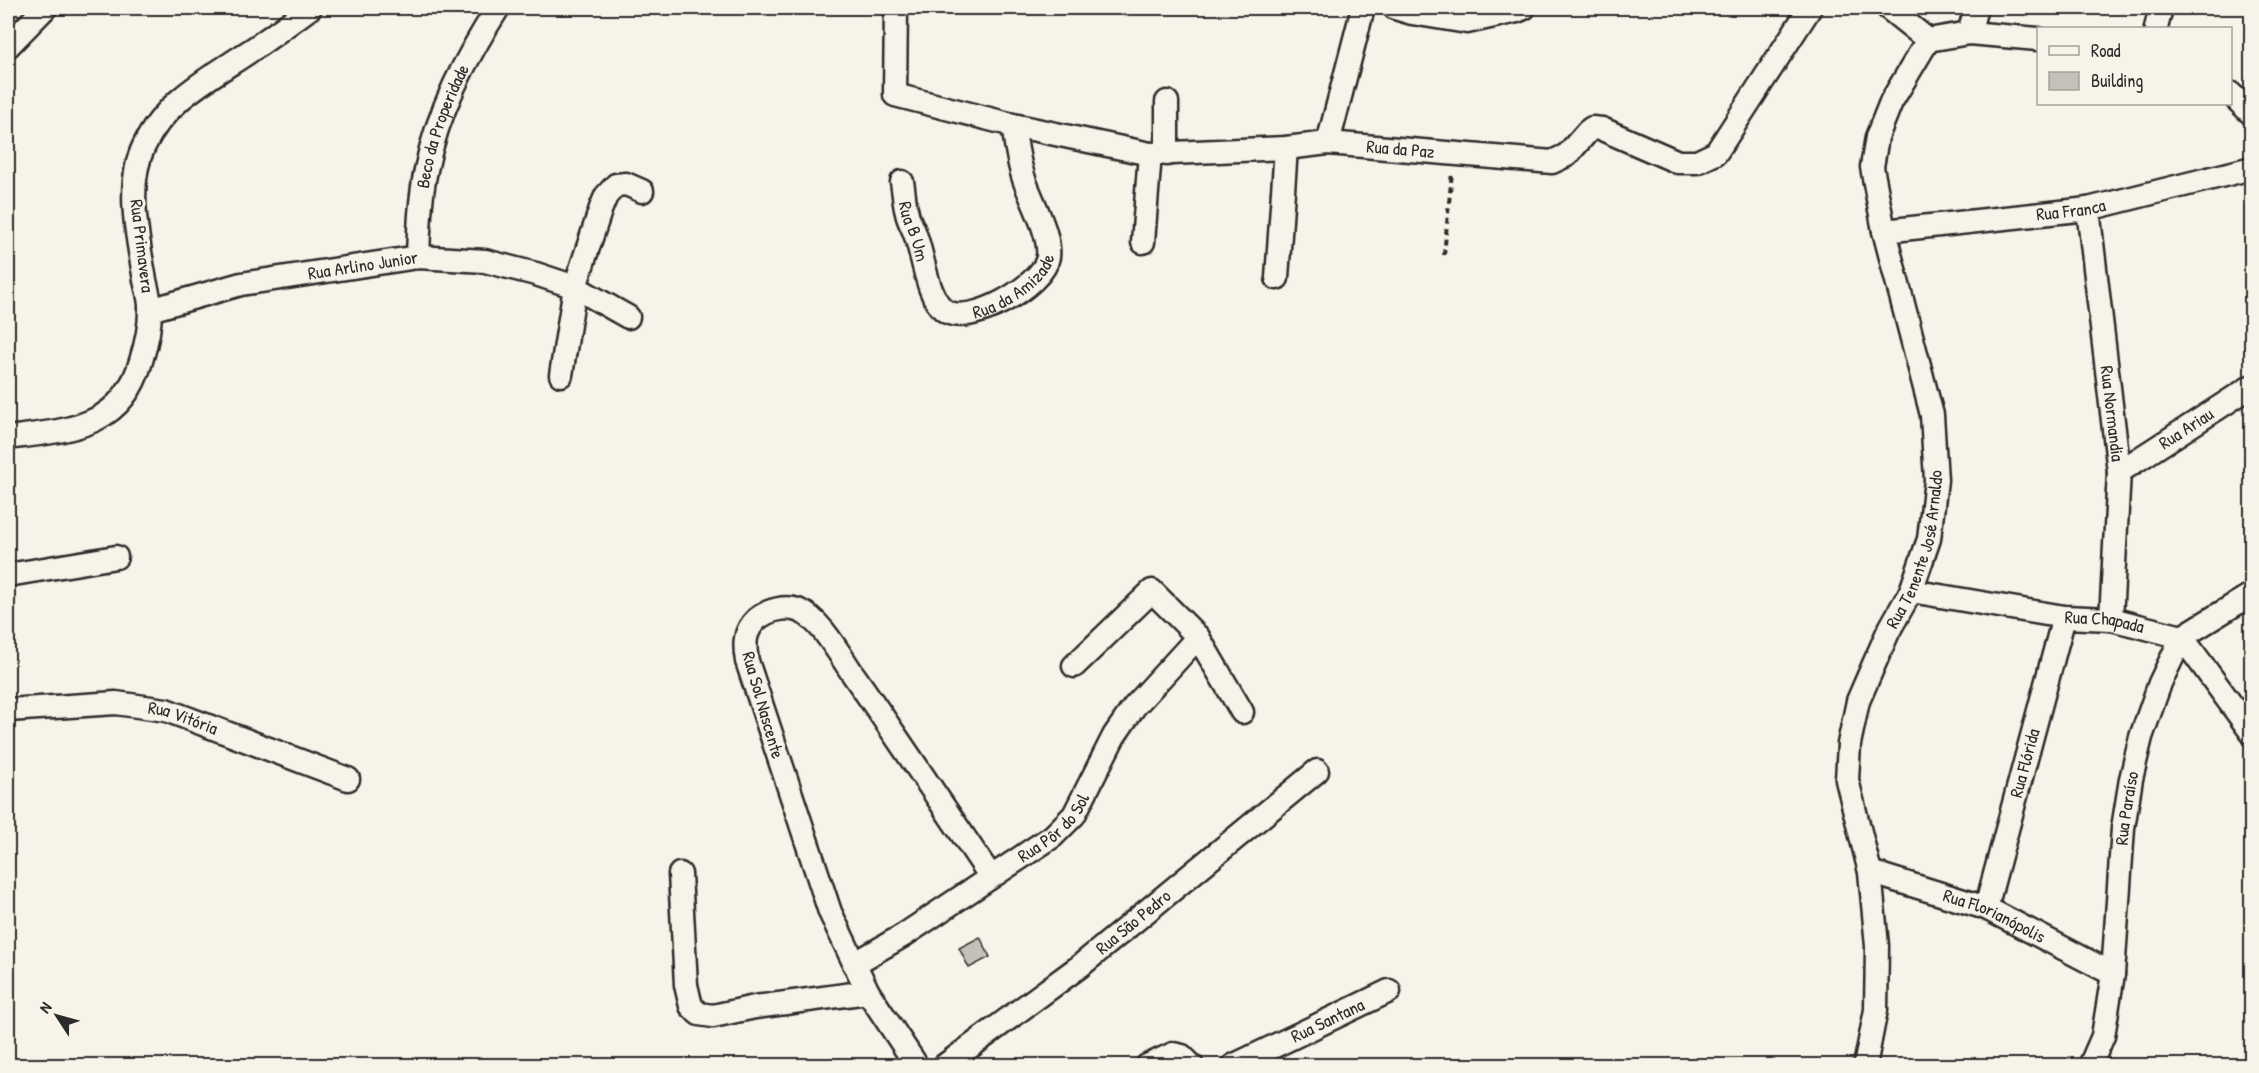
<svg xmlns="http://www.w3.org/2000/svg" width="2259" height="1073" font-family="'Patrick Hand',sans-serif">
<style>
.building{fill:#c4c1b9;stroke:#2b2b2b;stroke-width:1.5}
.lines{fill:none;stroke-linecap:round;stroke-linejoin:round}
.minor-casing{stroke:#2b2b2b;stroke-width:27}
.path{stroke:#2b2b2b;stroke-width:4;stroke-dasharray:6 4.5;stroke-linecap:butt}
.minor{stroke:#f7f3e8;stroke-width:22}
.labels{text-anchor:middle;stroke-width:6;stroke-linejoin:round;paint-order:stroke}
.street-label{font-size:18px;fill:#2b2b2b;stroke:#f7f3e8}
</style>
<rect width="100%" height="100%" fill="#f7f3e8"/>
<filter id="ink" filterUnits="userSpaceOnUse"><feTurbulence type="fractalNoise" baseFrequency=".0167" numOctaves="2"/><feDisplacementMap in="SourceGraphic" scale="12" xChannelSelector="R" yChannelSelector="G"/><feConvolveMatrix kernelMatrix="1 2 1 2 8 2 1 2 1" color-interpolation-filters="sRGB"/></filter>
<g filter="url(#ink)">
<path class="building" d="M980,937L990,957L969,968L959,948Z"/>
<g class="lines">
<defs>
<g id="minor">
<path id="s1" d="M896,8L895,95L1013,125L1150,154L1286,148L1328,143L1552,162L1567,155L1588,131L1592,128L1602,129L1678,162H1697L1716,153L1810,8"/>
<path d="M1395,8L1412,13L1467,22L1517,11L1524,8"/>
<path d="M1888,8L1928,40"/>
<path d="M2156,28L2161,8"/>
<path d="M1969,33L1976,8"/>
<path d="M1928,40L1969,33L2038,39"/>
<path d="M8,46L45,8"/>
<path d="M2230,93L2252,114"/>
<path d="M1328,143L1363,8"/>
<path d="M1167,154V102"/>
<path id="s2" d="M902,182C904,192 904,203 907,213C908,220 913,227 915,234C923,254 927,297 944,310C968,329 1044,285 1048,257C1051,234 1031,200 1024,179C1018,162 1016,143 1013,125"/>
<path id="s3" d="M2088,209L2119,472L2111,619"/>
<path id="s4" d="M1884,231L2088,209L2252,168"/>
<path d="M1143,242L1150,154"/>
<path id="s5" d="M418,257C419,228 420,198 426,170C438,110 466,58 498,8"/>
<path d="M1277,278L1286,148"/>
<path id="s6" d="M150,310L241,284L418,257L485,261L536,274L575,287L628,317"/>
<path d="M561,375L575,287L601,208L606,196L616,185L626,184L642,191"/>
<path d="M8,438C68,430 122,429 141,361C146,345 150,328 150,311C151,301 147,290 145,280C138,239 125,185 144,146C165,101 208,79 247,53C269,39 289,23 310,8"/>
<path id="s7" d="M2119,472L2252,386"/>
<path d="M8,575L116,557"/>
<path id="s8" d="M1911,591L2064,617L2111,619L2182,637L2252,733"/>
<path d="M1074,666L1152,591L1198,637L1242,712"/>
<path id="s9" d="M8,710L116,703L166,710L348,779"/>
<path id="s10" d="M1870,872L1986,908L2113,974"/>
<path d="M680,874L686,985L691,1006L699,1014L713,1016L755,1007L868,992"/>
<path id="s11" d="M1986,908L2064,617"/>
<path id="s12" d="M854,964L904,935L1053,836L1074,815L1114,736L1134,707L1198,637"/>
<path d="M917,1066L868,992L830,912L747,661C744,644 744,631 757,619C768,610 786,605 800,611C821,619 842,659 855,677C901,743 946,810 991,877"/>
<path id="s13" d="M944,1066L1080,966L1317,771"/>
<path d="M1147,1066L1173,1054L1182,1056L1192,1066"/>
<path id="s14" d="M1233,1066L1389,991"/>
<path id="s15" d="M1865,1066L1876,1010L1877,946L1870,872L1847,780L1849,744L1858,701L1888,632L1911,591L1929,539L1936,480L1932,415L1884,231L1872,167L1877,137L1891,102L1928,40"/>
<path id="s16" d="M2090,1066L2103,1036L2113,974L2123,828L2131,779L2141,737L2160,683L2182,637L2252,594"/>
</g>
</defs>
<use href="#minor" class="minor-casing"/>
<path class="path" d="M1444,255L1452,172"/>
<use href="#minor" class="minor"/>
</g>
</g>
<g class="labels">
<g class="street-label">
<text dy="6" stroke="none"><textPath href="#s5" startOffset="134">Beco da Properidade</textPath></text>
<text dy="6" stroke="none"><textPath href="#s1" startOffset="600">Rua da Paz</textPath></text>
<text dy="6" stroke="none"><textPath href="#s4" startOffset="188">Rua Franca</textPath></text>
<text dy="6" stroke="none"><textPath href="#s2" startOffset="51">Rua B Um</textPath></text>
<text transform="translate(142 246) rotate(83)" y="6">Rua Primavera</text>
<text dy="6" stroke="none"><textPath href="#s6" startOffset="218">Rua Arlino Junior</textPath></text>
<text dy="6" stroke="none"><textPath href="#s2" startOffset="216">Rua da Amizade</textPath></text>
<text dy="6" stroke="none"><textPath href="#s3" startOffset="206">Rua Normandia</textPath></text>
<text dy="6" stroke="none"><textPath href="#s7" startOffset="80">Rua Ariau</textPath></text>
<text dy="6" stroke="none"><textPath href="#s15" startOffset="534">Rua Tenente José Arnaldo</textPath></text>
<text dy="6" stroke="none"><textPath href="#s8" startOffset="196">Rua Chapada</textPath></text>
<text transform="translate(763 705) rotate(74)" y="6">Rua Sol Nascente</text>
<text dy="6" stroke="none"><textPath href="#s9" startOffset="177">Rua Vitória</textPath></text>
<text dy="6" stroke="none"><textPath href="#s11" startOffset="150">Rua Flórida</textPath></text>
<text dy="6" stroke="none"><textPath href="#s16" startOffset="262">Rua Paraíso</textPath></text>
<text dy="6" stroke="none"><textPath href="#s12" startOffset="243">Rua Pôr do Sol</textPath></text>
<text dy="6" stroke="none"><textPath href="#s10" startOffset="132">Rua Florianópolis</textPath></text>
<text dy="6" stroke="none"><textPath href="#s13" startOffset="238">Rua São Pedro</textPath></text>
<text dy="6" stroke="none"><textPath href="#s14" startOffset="105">Rua Santana</textPath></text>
</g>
</g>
<rect width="2259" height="1073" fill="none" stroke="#f7f3e8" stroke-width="30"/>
<rect x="15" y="15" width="2229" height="1043" fill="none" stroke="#2b2b2b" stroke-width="2" filter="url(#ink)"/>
<rect x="2037" y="27" width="195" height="78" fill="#f7f3e8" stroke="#a5a39c" stroke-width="1.5"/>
<rect x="2049" y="46" width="30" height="9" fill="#f7f3e8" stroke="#a5a39c" stroke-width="1.5"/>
<text x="2091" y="57" font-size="18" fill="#2b2b2b">Road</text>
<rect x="2049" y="72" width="30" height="18" fill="#c4c1b9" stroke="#a5a39c" stroke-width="1.5"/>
<text x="2091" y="87" font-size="18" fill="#2b2b2b">Building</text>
<g transform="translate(57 1016) rotate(306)" stroke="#f7f3e8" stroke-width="4.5" paint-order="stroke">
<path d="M0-4.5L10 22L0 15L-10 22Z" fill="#2b2b2b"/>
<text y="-9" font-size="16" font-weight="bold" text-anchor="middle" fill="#2b2b2b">N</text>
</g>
</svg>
